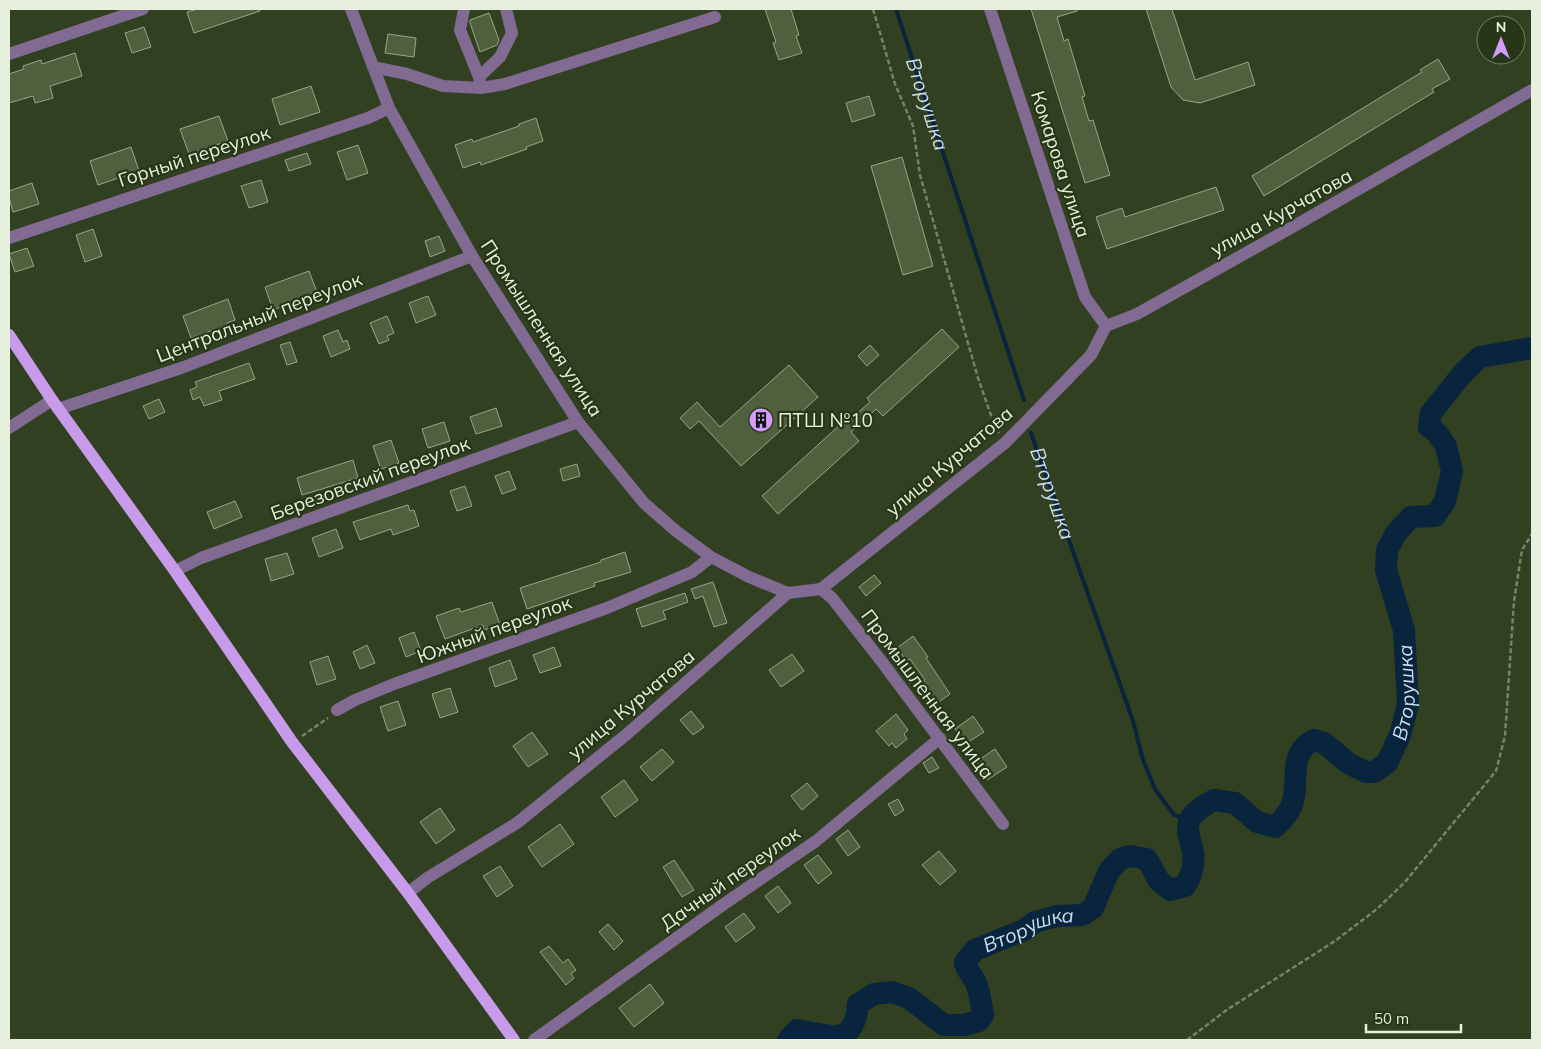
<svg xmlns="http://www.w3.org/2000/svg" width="1541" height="1049" font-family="Mulish,sans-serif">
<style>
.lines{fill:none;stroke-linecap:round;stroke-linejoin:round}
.stream{stroke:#09243d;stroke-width:4}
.river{stroke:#09243d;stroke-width:22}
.building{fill:#4f603f;stroke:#95a884}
.path{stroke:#768369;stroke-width:2.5;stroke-dasharray:5 2.5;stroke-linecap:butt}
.minor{stroke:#826b93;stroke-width:12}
.major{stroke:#c89aea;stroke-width:12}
.labels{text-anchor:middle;stroke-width:4.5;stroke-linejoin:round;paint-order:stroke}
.street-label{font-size:19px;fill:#e6f0dd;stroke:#273617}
.poi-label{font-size:19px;fill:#e6f0dd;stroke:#273617;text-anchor:start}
.water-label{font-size:20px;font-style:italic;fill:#caddf1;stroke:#273617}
</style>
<rect width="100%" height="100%" fill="#314021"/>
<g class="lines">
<g class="stream">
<path id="s1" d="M896,9L1024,400"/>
<path id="s2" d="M1031,433L1133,721L1143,760L1155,789L1174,815L1190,820"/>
</g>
<path class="river" id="s3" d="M788,1040L797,1030C829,1035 854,1049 858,1004L874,994L892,992L909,998L944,1025H964L979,1021L983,1015C981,1004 980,993 976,983C972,974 966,971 965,962L975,950L1024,930L1035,922L1057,916L1082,915L1093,908L1109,871L1120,859L1130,856L1147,859L1159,881L1170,890L1185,886C1192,875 1195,864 1193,852C1191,842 1185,829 1190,820C1194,810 1206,805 1214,800L1235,803L1257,822L1275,827C1284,819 1290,812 1293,801C1299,778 1288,753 1314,740L1324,743L1348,763L1366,772H1374L1387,763L1400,735L1408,705L1404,630L1386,570L1387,550L1396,533L1411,517L1435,516L1445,501L1452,471L1446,446L1437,433L1429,427L1431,413L1463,373L1480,357L1532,348"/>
</g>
<path class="building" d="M198,9H260V11L194,33L187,12Z
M765,9H791L799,35L796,36L802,53L779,60L773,43L776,42Z
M1031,9H1077V11L1057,17L1064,41L1068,39L1085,96L1082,97L1089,121L1093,120L1110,175L1085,183Z
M1146,9H1172L1195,80L1248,62L1255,85L1200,103L1183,100L1171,87Z
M489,13L499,40L497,45L480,52L470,23V20Z
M144,27L151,47L132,53L125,33Z
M388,34L416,38L414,57L385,53Z
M75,53L82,76L50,86L53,98L35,103L33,96L9,103V74L24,69L23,66L41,60L42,64Z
M1438,59L1450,79L1432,89L1434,92L1264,196L1252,176L1422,72L1420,70Z
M311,86L320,112L280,125L272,99Z
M869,96L875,115L852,122L846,103Z
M219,116L228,141L189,154L180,129Z
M536,118L543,141L526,147L527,149L481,165L480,162L463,168L455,145L472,139L473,142L519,126V124Z
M358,145L368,173L347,180L337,152Z
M131,147L139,171L98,185L90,161Z
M307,153L311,164L289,171L285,160Z
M902,157L933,266L903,275L871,166Z
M261,180L268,202L249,208L241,186Z
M32,183L39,204L13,212L9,198V191Z
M1216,187L1224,210L1107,249L1096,217L1122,208L1125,217Z
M93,229L102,256L85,262L76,235Z
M439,236L445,251L430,257L425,241Z
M27,248L34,266L15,272L9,254Z
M309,271L317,292L308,295L309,296L273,310L265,287Z
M428,296L436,315L416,323L409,303Z
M228,299L235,320L227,323L228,325L191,338L183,316Z
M387,316L394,333L387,336L389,340L379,344L370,323Z
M942,329L959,347L883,416L876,409L851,432L859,441L778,514L762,496L842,423L844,425L870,402L867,398Z
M338,330L343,342L347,340L350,349L331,357L323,336Z
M290,342L297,362L287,365L280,345Z
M870,345L879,355L867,366L858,356Z
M249,363L255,379L219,391L222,400L204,406L200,397L193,400L190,390L197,387L195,382Z
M789,365L818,397L741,466L699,421L690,429L680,418L697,402L720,427Z
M159,399L165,412L149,419L143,406Z
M496,408L502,426L476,434L470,417Z
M444,422L450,441L428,448L422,429Z
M391,440L399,463L381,469L373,446Z
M353,460L358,478L302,495L297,478Z
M577,464L580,476L563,481L560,469Z
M509,471L516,489L502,494L495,476Z
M465,486L472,506L457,511L450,491Z
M235,501L242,517L214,529L207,512Z
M408,505L410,511L414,510L419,526L393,535L391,529L360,540L353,522Z
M336,529L343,548L319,557L312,538Z
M625,552L631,572L594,583L595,586L527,609L520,588L601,562V560Z
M287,553L294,574L271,581L265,559Z
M874,575L881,583L866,596L859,587Z
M713,582L727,623L714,627L703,596L695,599L691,589Z
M685,593L688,602L663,611L666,619L642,627L636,609Z
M492,602L500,625L484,630L483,625L445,639L436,616L459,608L461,612Z
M414,632L421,651L406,657L399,638Z
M913,636L928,657L926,658L950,694L936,704L921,682L925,680L910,659L907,662L897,648Z
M367,645L375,663L360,669L353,652Z
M554,647L561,666L540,673L533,655Z
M792,654L804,671L781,687L769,670Z
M328,656L336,679L317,685L310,662Z
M510,660L517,679L495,687L489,668Z
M450,688L458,712L440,718L432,694Z
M398,701L406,725L388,731L380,707Z
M691,711L704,727L693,735L680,720Z
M896,714L908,730L904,734L907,739L896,748L892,743L889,746L876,731Z
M973,716L984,732L965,744L955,729Z
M532,732L548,754L528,767L513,746Z
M662,749L674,762L652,781L640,767Z
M995,749L1007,767L987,780L976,762Z
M932,757L939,768L929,773L923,763Z
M624,780L638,800L615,817L601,797Z
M807,783L818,796L802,810L791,796Z
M898,799L904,810L895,816L888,804Z
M440,808L455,830L436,844L420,822Z
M560,824L574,844L542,867L528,847Z
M848,830L860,847L848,856L836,839Z
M939,851L956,871L940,885L922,865Z
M818,855L832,873L818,884L804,865Z
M674,860L694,890L682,897L663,867Z
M500,866L513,886L497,897L483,876Z
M778,886L791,903L778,913L765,896Z
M744,913L755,928L736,942L725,927Z
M608,924L623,941L614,950L599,932Z
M549,946L563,963L568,959L576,970L571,974L574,978L566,985L540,952Z
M650,984L664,1003L634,1027L619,1008Z"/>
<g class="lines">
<path class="path" d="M873,9L895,84L913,126L920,175L978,378L994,424L999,433
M302,736L328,718
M1187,1040L1228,1009L1335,941L1377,909L1405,882L1496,771L1505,736L1514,601L1522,550L1532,534"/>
<path class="minor" d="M351,9L389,108L472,256L578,422L644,503L676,531L711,557L749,577L788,593
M464,9L460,30L479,77
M990,9L1085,297L1106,326
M9,54L143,9
M373,67L407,74L443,86L481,88L505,84L715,17
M481,88L479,77L500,57L512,33L506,9
M9,238L368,118L389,108
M58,409L184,367L472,256
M9,428L52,400
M175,571L201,558L578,422
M821,589L832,598L882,662L1003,824
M337,710L355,700L394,684L607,608L692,572L711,557
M408,893L427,878L517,823L627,734L788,593L821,589L1005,443L1091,355L1106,326L1137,314L1296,225L1532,90
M534,1040L724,904L816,841L940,738"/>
<path class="major" d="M9,335L52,400L175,571L292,742L408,893L514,1040"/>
</g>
<defs>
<symbol id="building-disc" viewBox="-11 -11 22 22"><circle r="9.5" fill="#d49cfc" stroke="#273617"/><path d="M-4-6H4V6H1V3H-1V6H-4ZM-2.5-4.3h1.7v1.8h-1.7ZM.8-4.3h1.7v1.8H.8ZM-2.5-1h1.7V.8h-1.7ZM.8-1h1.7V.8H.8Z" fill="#111"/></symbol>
</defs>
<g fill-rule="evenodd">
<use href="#building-disc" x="747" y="406" width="28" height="28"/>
</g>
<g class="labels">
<g class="street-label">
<text transform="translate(194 156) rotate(-18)" y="7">Горный переулок</text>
<text transform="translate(1061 164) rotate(72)" y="7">Комарова улица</text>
<text transform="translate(1281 212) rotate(-29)" y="7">улица Курчатова</text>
<text transform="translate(259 317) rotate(-21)" y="7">Центральный переулок</text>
<text transform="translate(542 328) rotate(57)" y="7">Промышленная улица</text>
<text transform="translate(949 461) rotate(-40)" y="7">улица Курчатова</text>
<text transform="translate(370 478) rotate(-20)" y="7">Березовский переулок</text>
<text transform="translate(494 629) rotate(-20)" y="7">Южный переулок</text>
<text transform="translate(928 694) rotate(53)" y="7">Промышленная улица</text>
<text transform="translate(631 704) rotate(-40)" y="7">улица Курчатова</text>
<text transform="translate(730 878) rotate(-35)" y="7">Дачный переулок</text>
</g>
<g class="poi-label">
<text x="778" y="427">ПТШ №10</text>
</g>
<g class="water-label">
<text dy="7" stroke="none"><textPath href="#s1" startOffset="100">Вторушка</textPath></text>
<text dy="7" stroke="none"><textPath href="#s2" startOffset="64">Вторушка</textPath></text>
<text dy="7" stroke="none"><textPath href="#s3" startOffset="1006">Вторушка</textPath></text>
<text dy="7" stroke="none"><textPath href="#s3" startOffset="368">Вторушка</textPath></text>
</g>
</g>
<rect width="1541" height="1049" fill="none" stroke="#e6f0dd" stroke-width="20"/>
<g transform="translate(1501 40)"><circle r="24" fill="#273617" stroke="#738066"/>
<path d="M0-4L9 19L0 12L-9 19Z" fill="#d49cfc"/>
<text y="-8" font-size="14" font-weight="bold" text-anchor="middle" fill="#e6f0dd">N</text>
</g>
<path d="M1366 1024v8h95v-8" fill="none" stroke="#e6f0dd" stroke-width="2.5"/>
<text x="1374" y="1024" font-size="15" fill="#e6f0dd" stroke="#273617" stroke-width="4" paint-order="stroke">50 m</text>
</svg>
